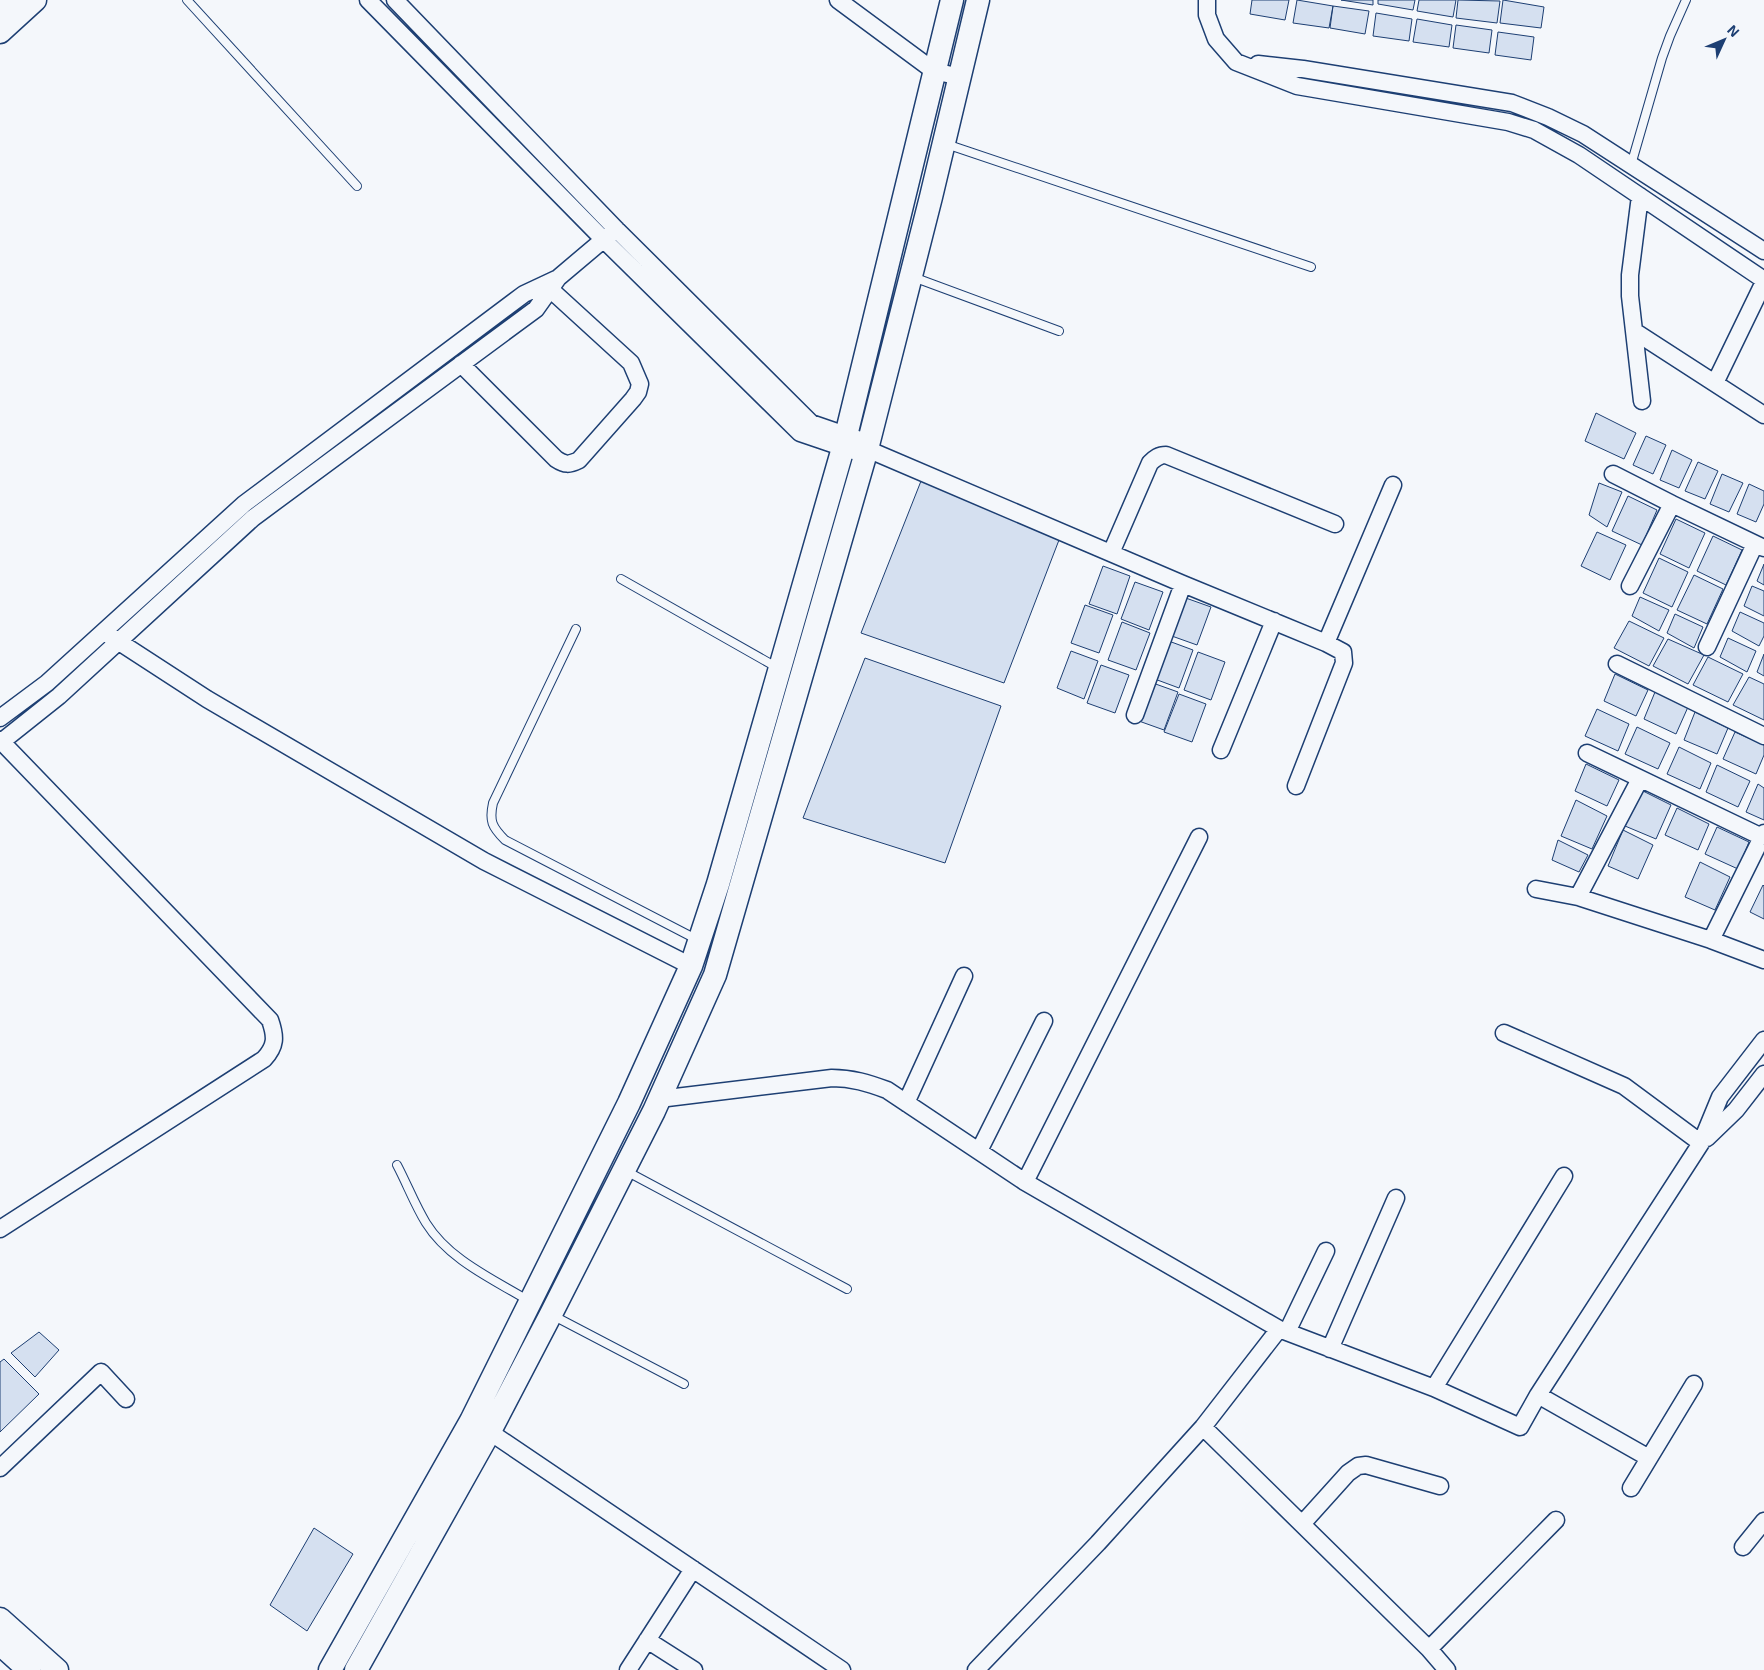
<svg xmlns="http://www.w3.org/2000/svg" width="1764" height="1670" font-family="'Exo 2',sans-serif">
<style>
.building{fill:#d5e0f0;stroke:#1d3f73}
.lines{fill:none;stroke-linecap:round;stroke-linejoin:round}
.lane-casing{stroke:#1d3f73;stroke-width:10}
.street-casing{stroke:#1d3f73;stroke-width:19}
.secondary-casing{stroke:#1d3f73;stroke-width:25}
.lane{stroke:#f4f7fb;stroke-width:8}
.street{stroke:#f4f7fb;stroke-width:16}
.secondary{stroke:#f4f7fb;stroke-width:22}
</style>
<rect width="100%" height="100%" fill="#f4f7fb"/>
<path class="building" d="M1252,0H1289L1285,20L1250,14Z
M1297,0L1333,6L1329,28L1293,23Z
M1341,0H1373V5Z
M1378,0H1415L1413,10L1378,4Z
M1419,0H1456L1453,17L1417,11Z
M1458,0L1500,1L1497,23L1456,18Z
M1503,0L1544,7L1541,28L1500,23Z
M1333,6L1369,11L1365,34L1330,28Z
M1376,13L1412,19L1409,41L1373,36Z
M1417,19L1452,25L1449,47L1413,42Z
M1456,25L1492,30L1489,53L1453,48Z
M1498,32L1534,37L1531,60L1495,55Z
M1596,413L1636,433L1624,459L1585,441Z
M1646,436L1666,445L1653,474L1633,465Z
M1672,450L1692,460L1679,488L1660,480Z
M1698,462L1718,471L1705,499L1685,491Z
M1722,474L1743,483L1729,512L1710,504Z
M921,481L1059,540L1004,683L861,633Z
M1599,483L1622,492L1607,527L1589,515Z
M1749,484L1764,491V504L1756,522L1737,514Z
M1628,496L1657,510L1642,545L1612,531Z
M1676,519L1705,533L1689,568L1660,554Z
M1597,532L1626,545L1610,580L1581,566Z
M1713,536L1742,550L1726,585L1697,571Z
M1659,558L1688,572L1672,607L1643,593Z
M1764,564V585L1757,581Z
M1103,566L1130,576L1117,614L1089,604Z
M1694,575L1723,589L1707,624L1677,610Z
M1135,582L1163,592L1149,630L1121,619Z
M1752,586L1764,591V616L1744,606Z
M1183,597L1211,607L1197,645L1169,635Z
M1640,597L1669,610L1659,631L1632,616Z
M1085,605L1113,615L1099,653L1071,643Z
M1740,612L1764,623V636L1759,646L1732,631Z
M1675,614L1703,627L1694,648L1667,633Z
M1629,621L1664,638L1649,666L1614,648Z
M1122,622L1150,633L1136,670L1108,660Z
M1728,638L1756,651L1747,672L1720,657Z
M1668,639L1704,655L1688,684L1653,666Z
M1166,640L1193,650L1179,688L1152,678Z
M1071,651L1098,661L1084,699L1057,688Z
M1198,652L1225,662L1211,700L1184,690Z
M1764,654V676L1757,672Z
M1708,657L1743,674L1728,702L1693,685Z
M865,658L1001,706L945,863L803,818Z
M1101,665L1129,675L1115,713L1087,703Z
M1615,674L1648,690L1636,716L1604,701Z
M1749,677L1764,684V720L1733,705Z
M1150,682L1178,692L1164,730L1136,720Z
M1655,692L1688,707L1676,734L1644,719Z
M1179,694L1206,704L1192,742L1164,732Z
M1597,709L1629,724L1618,751L1585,736Z
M1695,712L1728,728L1717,754L1684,740Z
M1637,727L1670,743L1658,769L1625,754Z
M1735,732L1764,745V755L1756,774L1723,759Z
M1679,747L1711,763L1700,789L1667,774Z
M1586,764L1619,780L1607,806L1575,791Z
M1717,765L1750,781L1738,807L1706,792Z
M1758,784L1764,788V820L1746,812Z
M1641,790L1671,805L1656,839L1625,826Z
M1576,800L1607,816L1592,849L1561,836Z
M1677,808L1709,824L1698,850L1665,835Z
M1717,827L1749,842L1738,869L1705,854Z
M1623,830L1653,845L1638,879L1608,866Z
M1558,840L1588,855L1579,872L1552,860Z
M1700,862L1730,877L1715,910L1685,897Z
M1763,885L1764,886V919L1750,912Z
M39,1332L59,1350L35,1377L11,1353Z
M4,1359L39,1394L0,1432V1362Z
M314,1528L353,1554L307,1631L270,1605Z"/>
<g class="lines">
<defs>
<path id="lane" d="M187,0L357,186
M946,144L1311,267
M1631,165L1662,58L1670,36L1686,0
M913,277L1059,331
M621,579L778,668
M576,629L493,803C489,821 492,827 505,840L696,939
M397,1165C407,1184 415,1205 426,1223C449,1260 493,1279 529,1301
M626,1171L847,1289
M552,1315L684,1384"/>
<path id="street" d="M368,0L604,240L800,433L853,451
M395,0L616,229L811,423L869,443
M838,0L934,71L960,77
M1207,0V15L1216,39L1236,62L1297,86L1508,122L1534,130L1579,155L1764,280
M1258,64L1303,69L1512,103L1548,117L1583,134L1764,251
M1640,196L1630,275V296L1642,401
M1634,331L1764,415
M461,364L556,459C565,465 569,465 579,460L633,399L638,392L640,384L631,363L550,289
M1715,383L1764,282
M867,449L1183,584L1326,643L1343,652L1344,663L1296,786
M1613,474L1672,504L1764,548
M1111,553L1150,463C1155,458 1159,455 1166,455L1335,524
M1630,586L1672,504
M110,636L207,699L484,861L691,966
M1326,643L1393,485
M1707,647L1755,544
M1617,664L1764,736
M1135,715L1183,584
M0,718L47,683L244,504L524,294L556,279
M0,740L270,1020C276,1037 276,1046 264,1059L0,1229
M0,743L59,696L253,518L536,309L558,278L616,229
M1221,750L1274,621
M1587,753L1762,837
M1536,889L1578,897L1711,940L1764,833
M1578,897L1640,779
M1711,940L1764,960
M1504,1033L1624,1086L1701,1143
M659,1099L832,1078C852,1078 868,1083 887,1090L1025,1182L1279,1329L1434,1388L1520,1427L1538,1395L1701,1143L1720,1097L1764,1040
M906,1103L964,976
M1707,1138L1736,1110L1764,1074
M979,1151L1044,1021
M1025,1182L1199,837
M1287,1332L1326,1251
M1330,1349L1396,1198
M1434,1388L1564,1176
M1538,1395L1649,1458
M481,1426L842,1670
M1203,1427L1429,1649L1447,1670
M0,1468L101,1372L126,1399
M1631,1488L1694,1384
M1302,1524L1348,1473L1358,1466L1366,1465L1440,1486
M1743,1547L1764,1521
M647,1640L694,1670
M1429,1649L1556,1520
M628,1670L693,1569
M976,1670L1098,1543L1203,1427L1279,1329"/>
<path id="secondary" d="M0,8L9,0
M0,32L35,0
M0,1619L57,1670
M0,1644L29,1670
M330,1670L471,1421L629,1103L691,966L718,884L843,448L952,0
M356,1670L490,1431L551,1314L654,1111L715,975L867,449L931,197L978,0"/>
</defs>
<use href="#lane" class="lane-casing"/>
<use href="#street" class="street-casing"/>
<use href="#secondary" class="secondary-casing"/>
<use href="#lane" class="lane"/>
<use href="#street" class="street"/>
<use href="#secondary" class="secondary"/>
</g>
<g transform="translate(1724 40) rotate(46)" stroke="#f4f7fb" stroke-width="4" paint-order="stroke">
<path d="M0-4L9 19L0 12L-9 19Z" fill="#1d3f73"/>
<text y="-8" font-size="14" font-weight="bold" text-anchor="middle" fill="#1d3f73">N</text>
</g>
</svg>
